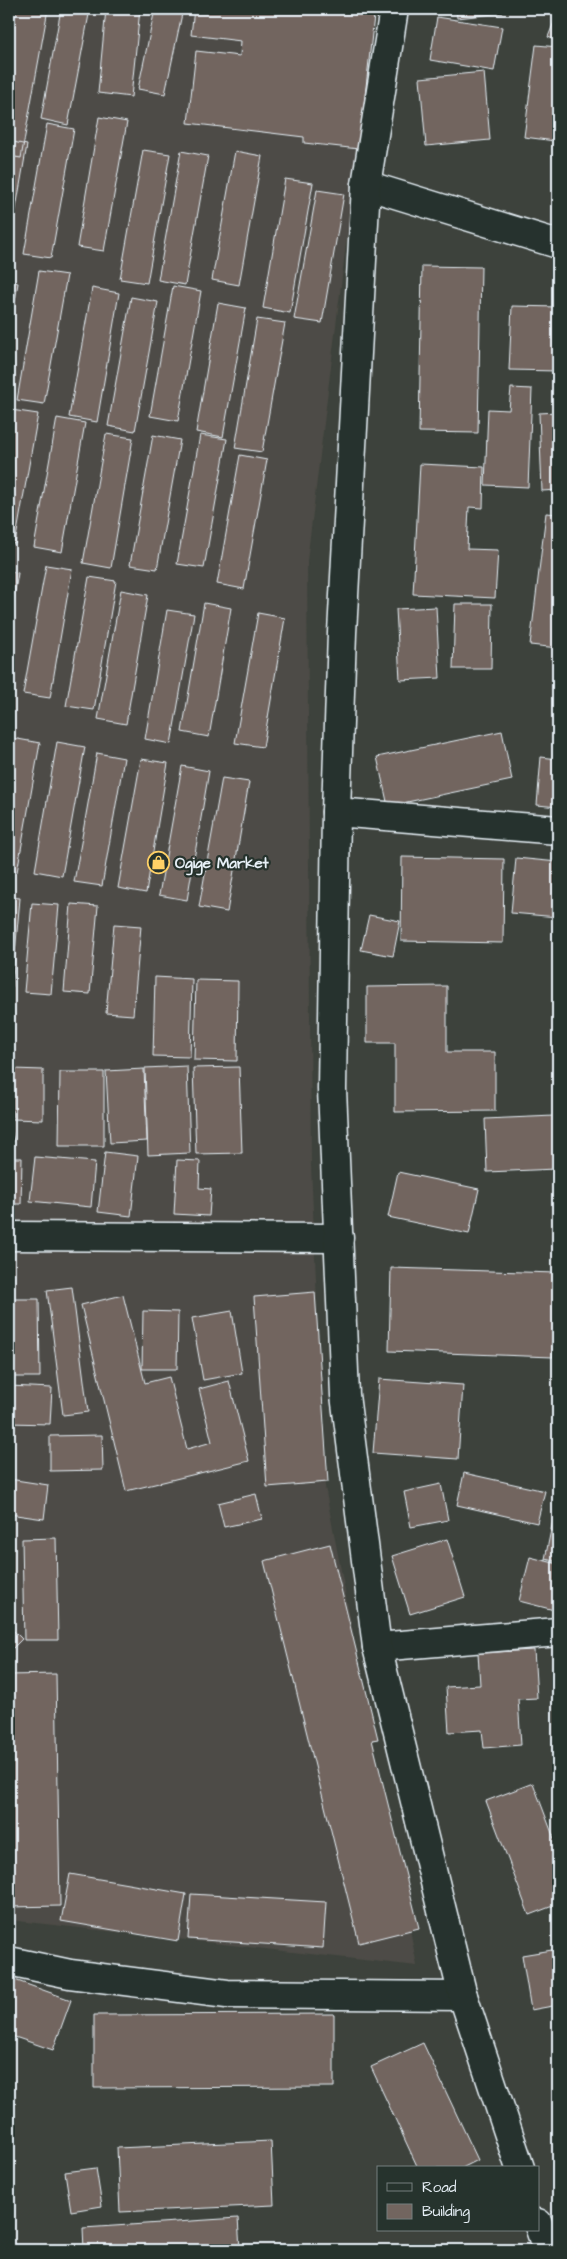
<svg xmlns="http://www.w3.org/2000/svg" width="567" height="2259" font-family="'Architects Daughter',sans-serif">
<style>
.built{fill:#4d4c46}
.building{fill:#72655f;stroke:#e8f1f8}
.lines{fill:none;stroke-linecap:round;stroke-linejoin:round}
.street-casing{stroke:#e8f1f8;stroke-width:31}
.secondary-casing{stroke:#e8f1f8;stroke-width:31}
.street{stroke:#26332d;stroke-width:28}
.secondary{stroke:#26332d;stroke-width:28}
.labels{text-anchor:middle;stroke-width:4.5;stroke-linejoin:round;paint-order:stroke}
.poi-label{font-size:15px;font-weight:bold;fill:#e8f1f8;stroke:#26332d;text-anchor:start}
</style>
<rect width="100%" height="100%" fill="#3d423c"/>
<filter id="ink" filterUnits="userSpaceOnUse"><feTurbulence type="fractalNoise" baseFrequency=".02" numOctaves="2"/><feDisplacementMap in="SourceGraphic" scale="10" xChannelSelector="R" yChannelSelector="G"/><feConvolveMatrix kernelMatrix="1 2 1 2 8 2 1 2 1" color-interpolation-filters="sRGB"/></filter>
<g filter="url(#ink)">
<path class="built" d="M9,9H375L307,561L311,1165L325,1487L417,1966L9,1920Z"/>
<path class="building" d="M16,9H48L21,158L9,156V50Z
M61,9H90L68,125L41,119Z
M106,9H140L131,97L98,93Z
M155,9H183L165,94L138,89Z
M194,9H311L374,16L359,149L304,143V137L188,123L196,51L240,56L241,41L191,35Z
M456,9H503V13L457,18Z
M558,12V41L548,37Z
M437,17L502,27L494,71L430,60Z
M536,45L558,47V116L555,141L524,137Z
M484,72L490,140L426,146L420,78Z
M99,117L127,122L104,251L77,247Z
M47,124L74,129L51,258L24,254Z
M9,141L27,145L9,249Z
M143,150L170,154L147,283L120,279Z
M181,151L208,156L185,285L158,280Z
M235,151L262,156L239,285L212,280Z
M285,179L313,183L290,313L263,308Z
M317,190L344,194L322,323L294,319Z
M422,266L481,267L478,433L419,432Z
M39,271L67,275L44,404L17,400Z
M9,281L18,283L9,337Z
M173,286L201,291L178,421L150,416Z
M92,288L119,293L97,422L69,417Z
M131,297L158,302L135,431L108,426Z
M218,303L246,308L223,437L196,432Z
M512,306L558,307V371L509,370Z
M257,319L285,323L262,452L235,448Z
M511,388L532,389L528,487L485,485L488,409L509,410Z
M11,410L38,414L15,544L9,543V421Z
M558,412V490L542,491L539,413Z
M57,418L85,423L62,552L34,547Z
M106,434L133,438L111,568L83,563Z
M153,435L180,440L157,569L130,565Z
M200,435L227,439L204,568L177,564Z
M240,455L267,460L244,589L217,584Z
M420,464L484,467L483,508L469,507L467,549L498,550L495,598L413,594Z
M546,513L558,514V648L530,645Z
M46,565L72,569L50,698L23,694Z
M9,571L18,573L9,626Z
M89,577L116,581L94,710L66,706Z
M121,590L148,595L126,724L98,719Z
M204,603L231,608L209,737L182,732Z
M455,604H492L491,669H453Z
M436,607L440,678L400,680L396,609Z
M167,610L194,614L171,744L145,739Z
M258,613L285,618L263,747L235,743Z
M502,731L512,780L388,806L377,757Z
M12,738L40,743L17,872L9,870V758Z
M57,742L85,747L62,876L35,871Z
M97,753L124,758L102,886L74,882Z
M541,757L558,759V807L537,805Z
M141,759L168,763L146,893L118,888Z
M182,766L209,771L187,900L159,895Z
M222,778L249,782L227,912L199,907Z
M402,857L504,859L503,943L401,941Z
M516,858L558,862V917L511,913Z
M9,897L20,898L12,987H9Z
M32,903L59,905L51,994L24,992Z
M71,904L98,906L90,994L64,992Z
M369,915L400,921L393,956L361,950Z
M114,924L141,926L133,1015L106,1013Z
M155,977L192,979L190,1057L153,1056Z
M196,980L238,981L237,1061L194,1060Z
M447,986V1052H495V1111L395,1112V1043H367V987Z
M187,1066L190,1153L148,1155L145,1068Z
M239,1067L242,1153L196,1154L193,1068Z
M13,1069L43,1070V1120L12,1119Z
M144,1069L147,1141L110,1143L106,1071Z
M60,1072H104V1146H59Z
M554,1116L556,1169L487,1172L485,1119Z
M9,1121L14,1141L9,1143Z
M105,1152L138,1156L131,1216L98,1212Z
M35,1157L95,1162L91,1207L30,1201Z
M9,1158H22L21,1204H9Z
M177,1160L200,1161L199,1188L211,1189L209,1216L174,1214Z
M398,1172L479,1189L469,1234L388,1217Z
M391,1268L556,1273L553,1357L389,1351Z
M72,1287L88,1412L63,1415L47,1290Z
M315,1292L328,1482L267,1487L254,1297Z
M123,1295L145,1383L169,1377L187,1449L212,1442L199,1389L229,1381L249,1461L126,1491L81,1305Z
M9,1299H39L40,1377H9Z
M143,1311L178,1312L177,1369H142Z
M232,1311L242,1373L203,1380L192,1318Z
M379,1379L463,1385L458,1459L373,1453Z
M9,1386L52,1388L50,1424L9,1423Z
M102,1435L103,1470L50,1471V1436Z
M464,1473L545,1491L537,1523L457,1505Z
M9,1479L48,1485L44,1519L9,1514Z
M441,1484L448,1520L411,1527L404,1492Z
M256,1494L262,1519L224,1527L218,1503Z
M558,1496V1562L545,1559Z
M56,1538L58,1640H24L22,1539Z
M447,1539L465,1597L410,1614L392,1556Z
M330,1544L378,1739L372,1740L419,1928L359,1943L264,1561Z
M530,1557L558,1564V1611L519,1601Z
M9,1626L22,1639L9,1652Z
M534,1650L537,1698L518,1699L521,1745L484,1748L482,1730L449,1732L446,1687L480,1685L478,1653Z
M56,1674L60,1906L9,1907V1675Z
M533,1783L558,1849V1904L529,1915L486,1801Z
M70,1874L186,1894L178,1941L61,1921Z
M191,1894L326,1902L323,1948L188,1939Z
M558,1949V2005L531,2010L522,1955Z
M9,1978L71,2000L53,2050L9,2035Z
M334,2014V2087L94,2088V2015Z
M423,2043L478,2160L462,2168H418L371,2067Z
M271,2141L274,2205L120,2212L117,2148Z
M96,2168L102,2206L71,2211L65,2172Z
M238,2218L240,2250H84L83,2228Z"/>
<g class="lines">
<defs>
<path id="street" d="M366,185L558,244
M336,812L558,830
M9,1236L339,1238
M377,1647L558,1632
M9,1961L70,1974L227,1994L463,1996"/>
<path id="secondary" d="M394,9L366,185L342,633L336,812L332,1089L345,1395L377,1647L463,1996L520,2168
M538,2223L547,2250"/>
</defs>
<use href="#street" class="street-casing"/>
<use href="#secondary" class="secondary-casing"/>
<use href="#street" class="street"/>
<use href="#secondary" class="secondary"/>
</g>
</g>
<defs>
<symbol id="shop-ring" viewBox="-11 -11 22 22"><circle r="9.5" fill="#26332d" stroke="#ffd166" stroke-width="1.5"/><path d="M-5-2.5h2.3a2.7 3.5 0 0 1 5.4 0H5L5.5 6h-11ZM-1.5-2.5h3a1.5 2.3 0 0 0-3 0Z" fill="#ffd166"/></symbol>
</defs>
<g fill-rule="evenodd">
<use href="#shop-ring" x="146" y="850" width="25" height="25"/>
</g>
<g class="labels">
<g class="poi-label">
<text x="175" y="868">Ogige Market</text>
</g>
</g>
<rect width="567" height="2259" fill="none" stroke="#26332d" stroke-width="30"/>
<rect x="15" y="15" width="537" height="2229" fill="none" stroke="#e8f1f8" stroke-width="2" filter="url(#ink)"/>
<rect x="377" y="2166" width="162" height="65" fill="#26332d" stroke="#747f7e"/>
<rect x="387" y="2183" width="25" height="8" fill="#26332d" stroke="#747f7e"/>
<text x="422" y="2192" font-size="15" fill="#e8f1f8">Road</text>
<rect x="387" y="2204" width="25" height="15" fill="#72655f" stroke="#747f7e"/>
<text x="422" y="2216" font-size="15" fill="#e8f1f8">Building</text>
</svg>
